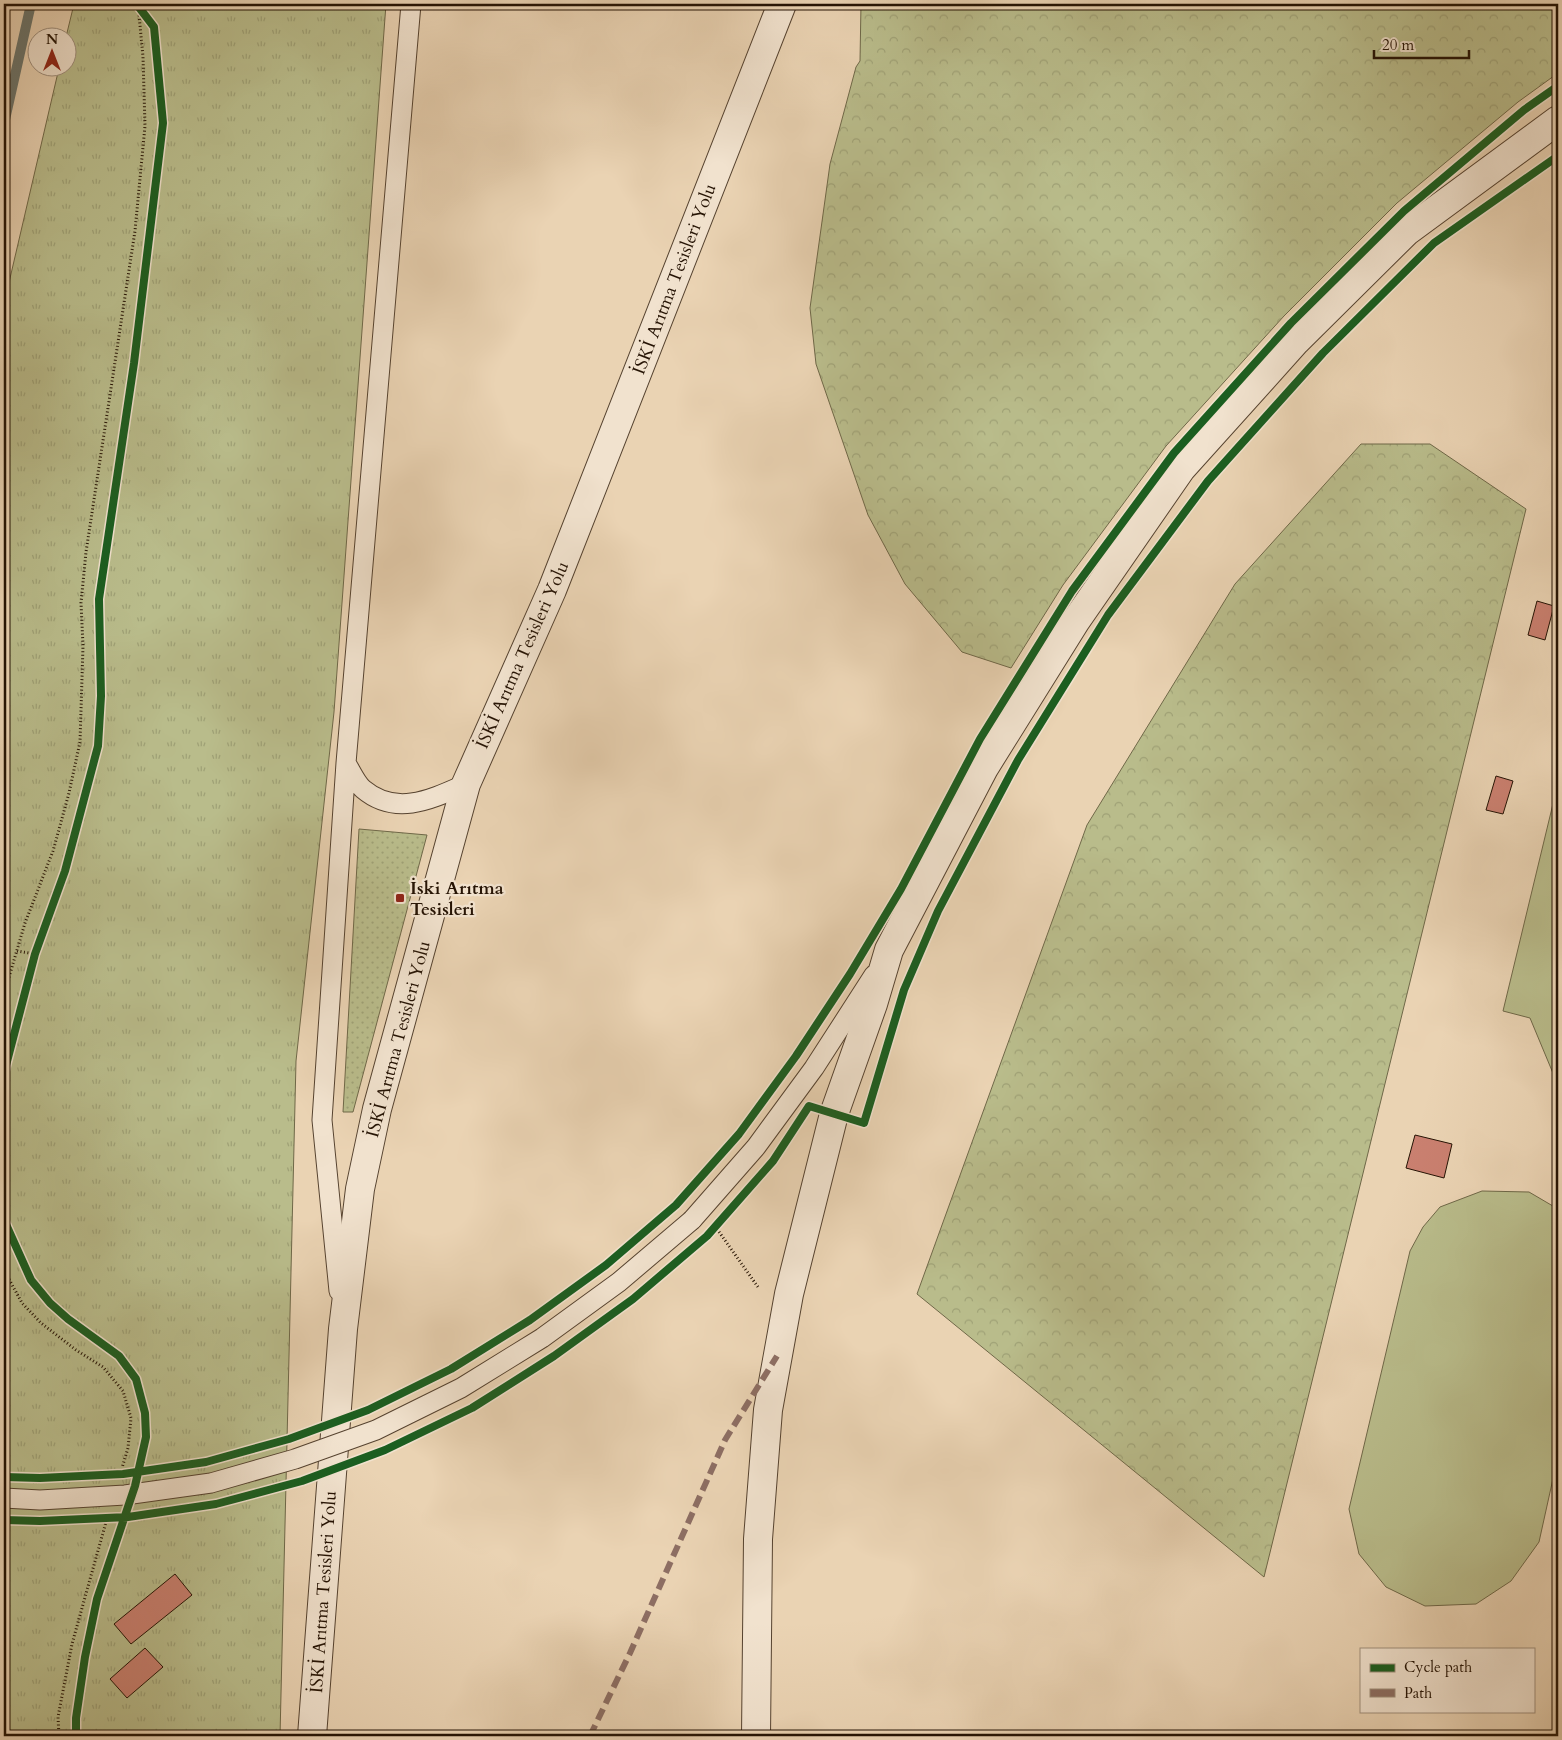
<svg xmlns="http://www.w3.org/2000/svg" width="1562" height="1740" font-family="Cardo,serif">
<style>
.grass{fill:url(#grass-dots);stroke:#6f6848}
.forest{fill:url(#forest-crowns);stroke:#6f6848}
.park{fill:url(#park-tufts);stroke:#6f6848}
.pitch{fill:#b9bc8b;stroke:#6f6848}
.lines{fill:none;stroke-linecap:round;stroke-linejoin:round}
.stream{stroke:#6b756d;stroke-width:10}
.building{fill:#ca8070;stroke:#251304}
.service-casing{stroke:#564330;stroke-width:21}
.tertiary-casing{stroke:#564330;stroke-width:30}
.path{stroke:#251304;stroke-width:3;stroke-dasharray:1 2.5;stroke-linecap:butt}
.service{stroke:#f1e2ce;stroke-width:19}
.tertiary{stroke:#f1e2ce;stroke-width:28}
.service-bridge-casing{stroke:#564330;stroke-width:21;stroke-linecap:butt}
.service-bridge{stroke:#f1e2ce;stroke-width:19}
.quiet{stroke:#8d6e63;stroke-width:6;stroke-dasharray:12 6;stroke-linecap:butt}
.cycleway-casing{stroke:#f1e2ce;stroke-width:11}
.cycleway{stroke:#1b5e20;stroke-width:8}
.poi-dot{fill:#8f2418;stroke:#f1e2ce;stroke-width:2}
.labels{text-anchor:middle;stroke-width:4.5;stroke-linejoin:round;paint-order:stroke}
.street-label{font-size:18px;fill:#251304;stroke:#f1e2ce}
.poi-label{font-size:18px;font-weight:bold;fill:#251304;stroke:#f1e2ce;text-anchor:start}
</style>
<defs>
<pattern id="grass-dots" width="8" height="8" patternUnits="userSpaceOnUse" patternTransform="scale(1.25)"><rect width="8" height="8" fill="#b9bc8b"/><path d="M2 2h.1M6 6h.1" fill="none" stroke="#9fa176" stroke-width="1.8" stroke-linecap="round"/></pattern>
<pattern id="forest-crowns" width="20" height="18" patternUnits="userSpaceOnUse" patternTransform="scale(1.25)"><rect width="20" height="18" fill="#b9bc8b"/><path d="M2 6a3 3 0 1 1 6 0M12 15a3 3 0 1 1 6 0" fill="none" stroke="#9fa176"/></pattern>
<pattern id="park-tufts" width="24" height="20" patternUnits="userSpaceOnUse" patternTransform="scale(1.25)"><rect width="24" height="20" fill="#b9bc8b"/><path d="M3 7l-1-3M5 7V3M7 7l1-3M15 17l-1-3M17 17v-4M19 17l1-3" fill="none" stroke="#9fa176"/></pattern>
</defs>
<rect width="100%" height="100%" fill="#ead3b3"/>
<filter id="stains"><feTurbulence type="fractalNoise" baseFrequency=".004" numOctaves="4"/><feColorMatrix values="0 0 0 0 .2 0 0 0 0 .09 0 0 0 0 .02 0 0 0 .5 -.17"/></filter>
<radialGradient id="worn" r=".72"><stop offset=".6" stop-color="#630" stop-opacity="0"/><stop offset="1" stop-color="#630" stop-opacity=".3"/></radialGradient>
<path class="grass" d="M359,829L427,835L353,1112H343Z"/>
<path class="forest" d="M861,4H1558V73L1518,102L1397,203L1284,316L1166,446L1063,585L1011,668L962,652L905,584L868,515L816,364L810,308L830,164L856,67L860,61Z
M1361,444H1430L1526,509L1264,1577L917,1294L1087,825L1235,584Z"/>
<path class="park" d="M74,4H386L334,712L296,1061L280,1736H4V304L59,68H68V38L66,37Z"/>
<path class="pitch" d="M1558,783V1082L1555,1078L1530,1018L1503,1011Z
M1482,1191L1529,1192L1558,1209V1456L1539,1542L1511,1581L1476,1604L1425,1606L1386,1587L1359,1554L1349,1509L1410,1251L1423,1227L1440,1207Z"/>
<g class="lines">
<path class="stream" d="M4,124L31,4"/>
</g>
<path class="building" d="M1537,601L1554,606L1545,640L1528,635Z
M1496,776L1513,781L1503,814L1486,810Z
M1415,1135L1452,1144L1444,1178L1406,1168Z
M175,1574L192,1595L131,1644L114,1624Z
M145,1648L163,1667L127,1698L110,1679Z"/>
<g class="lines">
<defs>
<path id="service" d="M346,763C351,771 356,783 363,789C396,817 432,799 466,784
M692,1220L756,1147L814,1068L874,975
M339,1291L322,1120L346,763L411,4"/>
<path id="tertiary" d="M312,1736L343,1329L360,1189L377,1109L466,784L552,590L782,4
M756,1736L758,1539L768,1410L789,1294L834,1114L873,1004L889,950L984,768L1075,622L1181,469L1296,341L1406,232L1558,120"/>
</defs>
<use href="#service" class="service-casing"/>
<use href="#tertiary" class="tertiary-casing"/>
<path class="path" d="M17,951L35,954
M4,994L25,923L53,851L69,793L80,742L83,646L81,603L86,552L135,231L145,126L143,57L138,4
M717,1229L758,1287
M4,1270L22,1303L41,1323L76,1350L103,1367L123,1391L131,1418L128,1448L122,1468
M59,1736L58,1717L72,1644L106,1522"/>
<use href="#service" class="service"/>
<use href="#tertiary" class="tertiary"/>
<defs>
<path id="service-bridge" d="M4,1498L40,1500L125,1495L211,1483L295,1459L376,1430L461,1388L542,1338L619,1282L692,1220"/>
</defs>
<use href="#service-bridge" class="service-bridge-casing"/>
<use href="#service-bridge" class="service-bridge"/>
<path class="quiet" d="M590,1736L630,1653L725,1440L777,1356"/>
<defs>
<path id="cycleway" d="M4,1073L35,954L65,871L98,746L101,696L99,599L134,363L163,123L154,27L138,6
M4,1220L31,1280L50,1303L68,1319L119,1356L136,1379L145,1413L146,1437L135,1486L97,1599L85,1657L76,1718V1736
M4,1477L40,1478L123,1474L206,1462L289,1439L368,1410L451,1369L530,1320L606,1265L676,1205L739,1134L796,1056L850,974L901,889L980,739L1072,591L1174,453L1291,323L1404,211L1524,110L1558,86
M4,1520L40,1521L128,1517L216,1504L302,1481L385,1450L472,1408L554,1356L633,1299L707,1236L773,1161L809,1106L864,1123L904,990L938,911L1018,760L1108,615L1208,481L1323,353L1434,243L1558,156"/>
</defs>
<use href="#cycleway" class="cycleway-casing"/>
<use href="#cycleway" class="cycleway"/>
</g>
<rect class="poi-dot" x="395" y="893" width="10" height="10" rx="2.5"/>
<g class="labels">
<g class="street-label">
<text transform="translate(674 279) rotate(-69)" y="6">İSKİ Arıtma Tesisleri Yolu</text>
<text transform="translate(522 655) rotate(-66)" y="6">İSKİ Arıtma Tesisleri Yolu</text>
<text transform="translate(398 1039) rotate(-75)" y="6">İSKİ Arıtma Tesisleri Yolu</text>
<text transform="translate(323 1592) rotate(-86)" y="6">İSKİ Arıtma Tesisleri Yolu</text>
</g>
<g class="poi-label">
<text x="410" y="894">İski Arıtma<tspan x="410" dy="21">Tesisleri</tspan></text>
</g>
</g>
<rect width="1562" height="1740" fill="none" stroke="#ead3b3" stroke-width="20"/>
<rect x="5" y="5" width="1552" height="1730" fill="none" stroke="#251304" stroke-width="2.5"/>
<rect x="10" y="10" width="1542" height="1720" fill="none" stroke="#251304"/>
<rect x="1360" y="1648" width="175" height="65" fill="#f1e2ce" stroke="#9f8f7d"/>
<rect x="1370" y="1664" width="25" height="8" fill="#1b5e20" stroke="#9f8f7d"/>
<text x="1404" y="1672" font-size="15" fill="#251304">Cycle path</text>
<rect x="1370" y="1689" width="25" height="8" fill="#8d6e63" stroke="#9f8f7d"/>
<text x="1404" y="1698" font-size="15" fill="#251304">Path</text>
<g transform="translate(52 52)"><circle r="24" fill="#f1e2ce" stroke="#9f8f7d"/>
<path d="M0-4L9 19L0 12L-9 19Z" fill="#8f2418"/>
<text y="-8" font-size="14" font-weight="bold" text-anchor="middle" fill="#251304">N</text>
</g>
<path d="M1374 50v8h95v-8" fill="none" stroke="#251304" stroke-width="2.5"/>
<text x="1382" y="50" font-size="15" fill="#251304" stroke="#f1e2ce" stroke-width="4" paint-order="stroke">20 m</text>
<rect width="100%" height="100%" filter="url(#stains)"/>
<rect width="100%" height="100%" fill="url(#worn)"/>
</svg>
